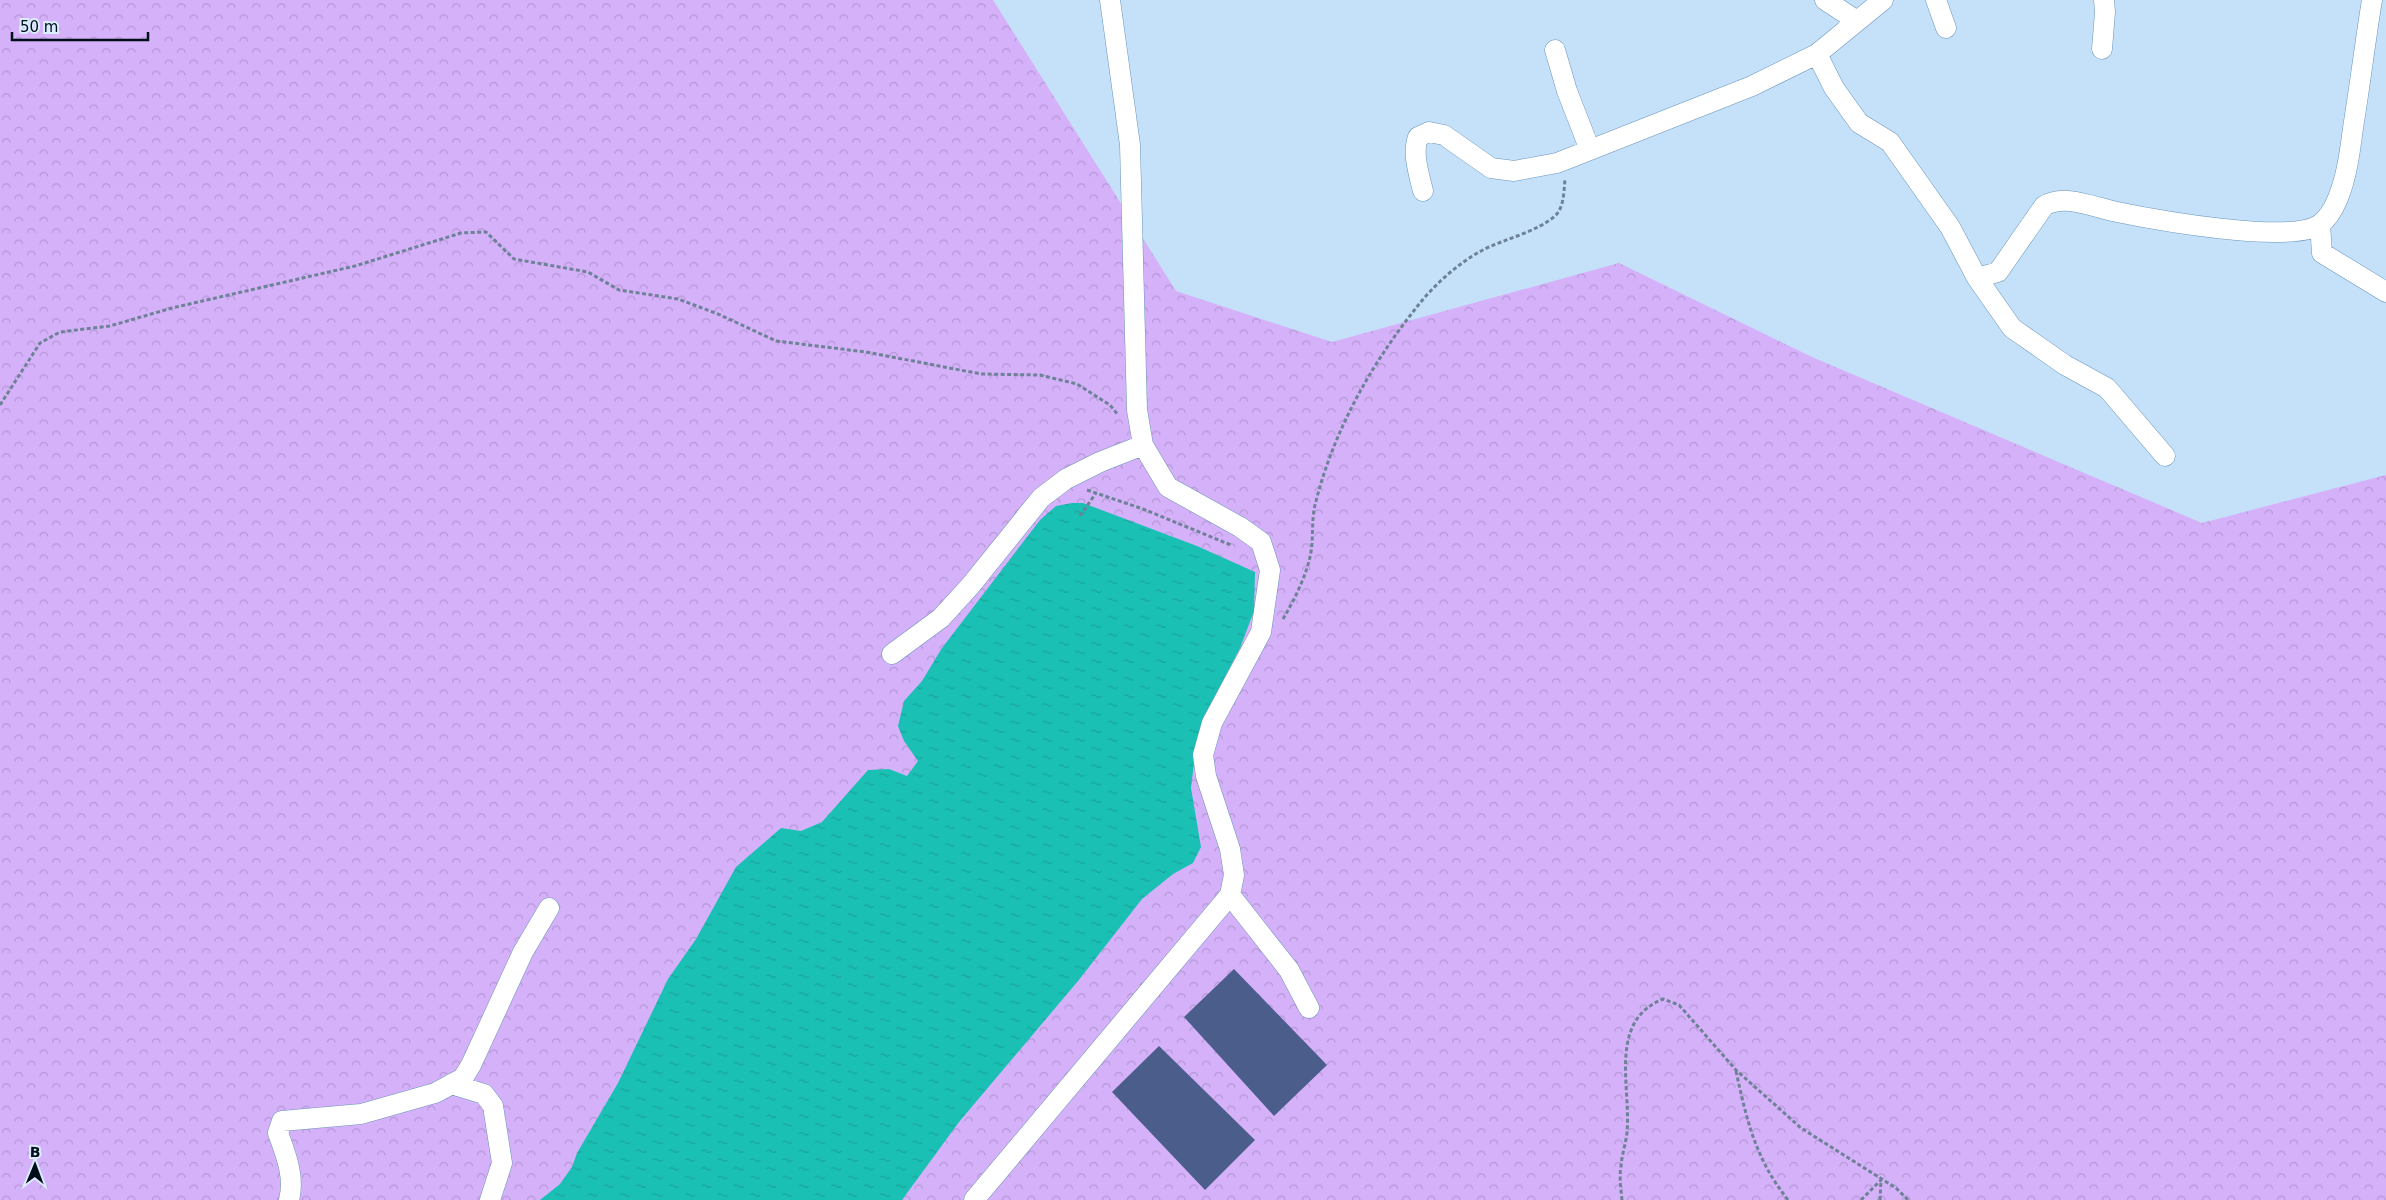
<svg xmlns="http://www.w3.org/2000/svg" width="2386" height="1200" font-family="'DejaVu Sans',sans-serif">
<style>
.forest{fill:url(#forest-crowns)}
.water{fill:url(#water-ripples)}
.building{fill:#4b5e8b}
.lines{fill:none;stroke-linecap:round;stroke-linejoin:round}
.minor-casing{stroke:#6994bc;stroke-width:21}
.path{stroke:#6d8296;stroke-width:3;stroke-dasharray:4 2.5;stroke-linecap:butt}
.minor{stroke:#fff;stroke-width:20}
</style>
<defs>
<pattern id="forest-crowns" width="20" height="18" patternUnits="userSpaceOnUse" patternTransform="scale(1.25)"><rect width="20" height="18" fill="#d5b1f9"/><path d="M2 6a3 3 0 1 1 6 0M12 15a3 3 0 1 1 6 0" fill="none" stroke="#b597d5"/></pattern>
<pattern id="water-ripples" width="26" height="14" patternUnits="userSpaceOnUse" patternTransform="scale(1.25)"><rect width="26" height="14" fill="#1bc0b4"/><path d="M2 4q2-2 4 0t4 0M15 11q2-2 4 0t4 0" fill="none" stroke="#17a49a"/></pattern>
</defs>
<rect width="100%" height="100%" fill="#c5e1fa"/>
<path class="forest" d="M0,0H993L1176,291L1332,342L1619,263L1812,357L2202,523L2386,475V1200H0Z"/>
<path class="water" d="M1072,503H1083L1197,546L1255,572L1254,611L1240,648L1218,690L1202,729L1194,763L1191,788L1201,847L1193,863L1173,874L1142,899L1078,981L959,1122L902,1200H540L560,1184L572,1167L577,1153L618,1083L668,979L696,939L736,867L781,828L801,831L822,822L868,770L889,769L907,776L918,761L904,741L898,726L904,701L922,681L942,648L1040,520L1056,506Z"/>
<path class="building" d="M1234,969L1327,1065L1274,1116L1184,1017Z
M1159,1046L1255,1140L1205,1190L1112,1092Z"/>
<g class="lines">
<defs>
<path id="minor" d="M1110,0L1130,145L1137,410L1143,445L1168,487L1240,527L1261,542L1270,570L1261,632L1212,723L1203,755L1206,776L1230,849L1234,875L1230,895L1289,970L1309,1008
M1825,0L1857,21
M1936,0L1946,28
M2102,49L2105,12L2104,0
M1555,50L1567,91L1590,150
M1817,54L1834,88L1859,123L1890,142L1950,227L1977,278L1998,272L2044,206C2065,193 2095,208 2117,212C2156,220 2288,244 2319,225C2328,219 2334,208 2338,198C2347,176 2350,151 2353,128C2360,85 2365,43 2372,0
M1423,191C1419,174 1412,154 1418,137L1429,132L1444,135L1491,168L1514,171L1557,163L1752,86L1817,54L1883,0
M2320,224L2322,253L2386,292
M1977,278L2012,328L2065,365L2107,388L2165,456
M892,654L941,618L971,585L1041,498L1066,479L1100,462L1143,445
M451,1084L484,1094L493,1106L502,1163L490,1200
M289,1200C295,1177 286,1155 278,1133L282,1121L361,1114L435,1093L463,1078L471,1065L523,952L549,908
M974,1200L1230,895"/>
</defs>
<use href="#minor" class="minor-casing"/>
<path class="path" d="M0,405L40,343L60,332L110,326L172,308L355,266L461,233L486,232L514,259L588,272L619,290L678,299L718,314L776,341L866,352L981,374L1040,375L1077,384L1110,405L1118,415
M1087,490L1143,509L1231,545
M1080,516L1096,493
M1283,619C1294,600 1305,579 1310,557C1314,540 1311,522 1315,505C1333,432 1370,366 1416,308C1433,286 1457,264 1481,251C1503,239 1538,232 1556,215C1564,207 1564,190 1565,179
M1736,1071C1747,1121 1755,1158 1788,1200
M1622,1200C1621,1189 1619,1177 1621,1166C1622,1154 1626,1143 1627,1132C1631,1086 1608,1021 1663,999L1679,1005L1736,1070L1801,1128L1896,1188L1908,1200
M1861,1200L1881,1180
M1880,1200L1881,1180"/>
<use href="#minor" class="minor"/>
</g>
<g transform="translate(35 1165) rotate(1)" stroke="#daedfe" stroke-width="4" paint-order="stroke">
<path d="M0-4L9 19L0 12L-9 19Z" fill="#000d1b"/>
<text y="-8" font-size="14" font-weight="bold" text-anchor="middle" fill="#000d1b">B</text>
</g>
<path d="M12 32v8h136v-8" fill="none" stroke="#000d1b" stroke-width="2.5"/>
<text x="20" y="32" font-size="15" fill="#000d1b" stroke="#daedfe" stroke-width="4" paint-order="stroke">50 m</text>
</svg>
